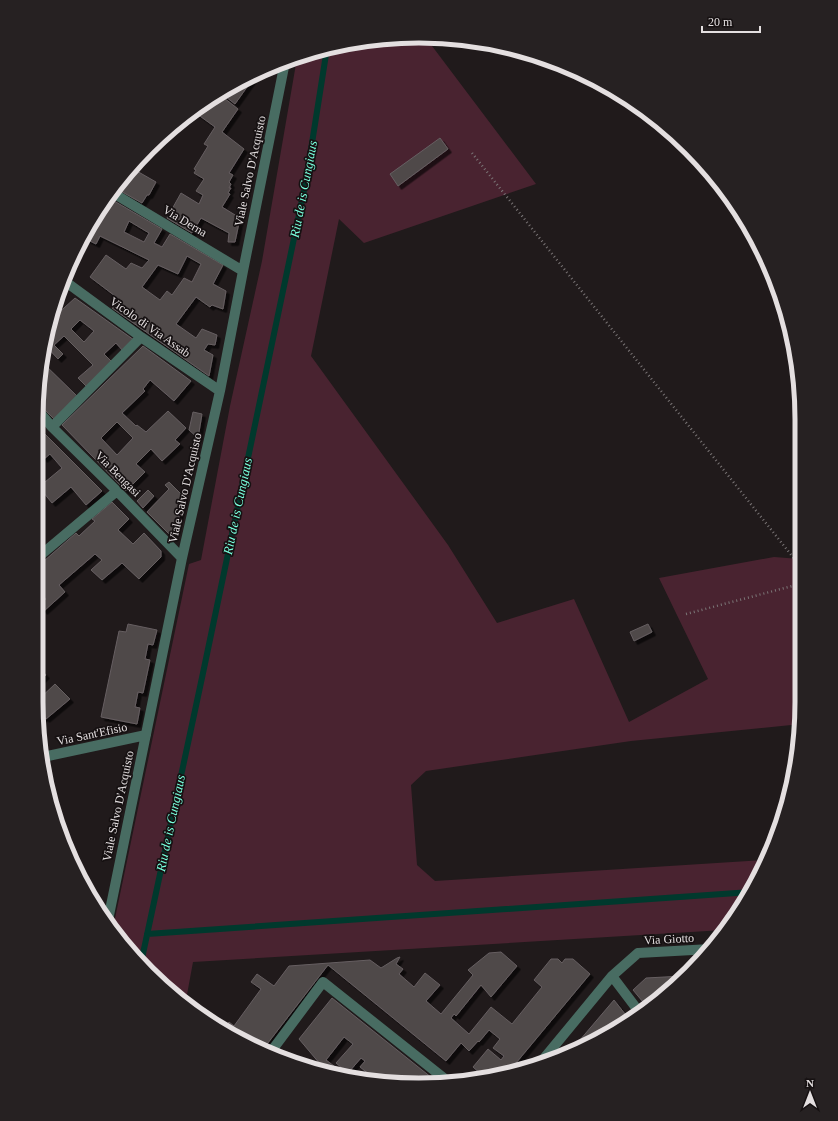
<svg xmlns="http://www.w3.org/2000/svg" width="838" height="1121" font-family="Georgia,serif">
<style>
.green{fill:#492330}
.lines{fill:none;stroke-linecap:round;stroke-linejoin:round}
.stream{stroke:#00392d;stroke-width:6}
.building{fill:#4f484a;stroke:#665f61;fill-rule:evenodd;filter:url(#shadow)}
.path{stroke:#7b7677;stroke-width:2.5;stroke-dasharray:1 3;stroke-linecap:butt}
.minor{stroke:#486c62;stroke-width:10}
.labels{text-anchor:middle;stroke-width:3.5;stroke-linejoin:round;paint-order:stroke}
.street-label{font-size:12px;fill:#e4dfe0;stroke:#161112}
.water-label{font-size:13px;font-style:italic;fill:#78ffdd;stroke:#161112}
.rim{fill:none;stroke:#e4dfe0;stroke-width:5}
</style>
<defs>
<filter id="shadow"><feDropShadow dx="3.5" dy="3.5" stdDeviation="0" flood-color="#0009"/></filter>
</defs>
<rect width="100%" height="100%" fill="#201a1b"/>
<path class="green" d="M394,37L426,38L536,184L364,243L339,219L311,356L448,545L497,623L574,599L629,722L708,679L659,578L774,557L800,559L801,724L631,741L426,771L411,785L417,865L435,881L765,860L751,893L724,930L193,962L186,1000L148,973L113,928L189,564L201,560L230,406L262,261L297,58L320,49Z"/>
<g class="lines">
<path class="stream" d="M147,934L751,892
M141,963L203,673L306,181L327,48"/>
</g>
<path class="building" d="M251,75L249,77L252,80L235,104L221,93Z
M219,94L238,109L222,132L244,149L229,173L233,175L229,182L231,184L229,188H231L228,193L230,194L222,207L240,218L235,242H228L229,233L201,218L192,233L167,218L181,193L199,204L203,195L196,191L204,179L194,173L196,170L194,169L208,146L204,144L215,127L193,111Z
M440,138L448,149L398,186L390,174Z
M135,170L156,182L149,195H147L142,203L117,189Z
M109,198L162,229L154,243L162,247L170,234L223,265L213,284L226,291L223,309L212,305L210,307L196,297L176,324L196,338L202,329L217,335L215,345L208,344L204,350L213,355L209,376L112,308L119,299L90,277L106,255L126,269L131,263L142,268L149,260L100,236L96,244L86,239L101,206ZM129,221L149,233L144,242L124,232ZM187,256L201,264L192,282L184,278L172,295L167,291L160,300L142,287L158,265L178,274Z
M75,298L134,340L123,351L116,343L104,354L112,362L87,387L78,378L93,365L64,336L54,345L63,354L58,359L45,345L51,316L53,318ZM80,320L94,331L84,342L71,329Z
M143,346L191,381L174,401L150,380L143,389L145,391L122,413L136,426L137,425L146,432L168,411L186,428L175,440L180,444L162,461L151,449L136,464L145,472L126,491L62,425ZM117,422L133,438L117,455L101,438Z
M42,362L77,396L54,419L37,402Z
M193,412L202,414L198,438L189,430Z
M37,426L102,491L86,505L71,487L52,503L39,487L62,468L50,454L44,459L37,450Z
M169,482L184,497L175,533L171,536L147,512L169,489L165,485Z
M148,490L154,496L143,508L137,501Z
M112,502L129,519L118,530L133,544L144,533L161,551V557L139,579L122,563L102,580L91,570L102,560L95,554L59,585L65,592L44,611L39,606L46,599L36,588V568L76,533L79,536L95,521L92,519Z
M128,624L157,630L153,645L148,644L145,659L150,660L143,693L138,692L135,707L140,708L137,724L101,717L119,631L126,632Z
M648,624L652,632L634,641L630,632Z
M36,664L46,675L39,682L36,679Z
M55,684L70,699L46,719L44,717L39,722L36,702Z
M501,952L517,966L491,997L481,985L456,1016L454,1014L451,1018L469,1034L491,1007L512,1024L542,987L534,980L551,959H558L562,963L565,959H573L590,974L511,1069L482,1075L473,1067L488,1049L501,1060L504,1056L493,1048L500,1039L489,1030L479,1042L478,1041L469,1051L461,1043L446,1061L328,965L264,1048L255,1042L252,1046L249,1045L224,1028L229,1022L234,1026L261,989L251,982L257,974L274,986L289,966L370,960L381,968L397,958L400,957L396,964L403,969L399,974L414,987L425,973L440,985L426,1001L441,1014L473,975L468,970L489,953Z
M683,976L652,1006L651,1005L648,1008L633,990L646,978Z
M332,998L432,1078L428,1083L367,1079L370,1075L360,1067L365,1061L361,1058L348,1073L336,1063L353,1044L344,1037L326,1060L334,1066L329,1072L326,1071L299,1039Z
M614,1000L629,1019L568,1054Z"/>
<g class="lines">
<path class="path" d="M472,153L800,566
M686,614L800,584"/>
<path class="minor" d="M113,193L243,271
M66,282L141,337L220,391
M37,409L52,427L117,491L182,558
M52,427L141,337
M36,559L117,491
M43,757L146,735
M108,920L182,558L220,391L243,271L285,62
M612,976L640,1013
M270,1053L323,982L450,1083
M541,1062L612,976L638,953L711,949"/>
</g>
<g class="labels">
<g class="street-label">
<text transform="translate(250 171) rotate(-78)" y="4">Viale Salvo D'Acquisto</text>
<text transform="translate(185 221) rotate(31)" y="4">Via Derna</text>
<text transform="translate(150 327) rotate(35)" y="4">Vicolo di Via Assab</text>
<text transform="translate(118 474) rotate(45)" y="4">Via Bengasi</text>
<text transform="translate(185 488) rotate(-77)" y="4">Viale Salvo D'Acquisto</text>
<text transform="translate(92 734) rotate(-12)" y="4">Via Sant'Efisio</text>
<text transform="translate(118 806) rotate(-78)" y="4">Viale Salvo D'Acquisto</text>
<text transform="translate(669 939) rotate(-3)" y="4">Via Giotto</text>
</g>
<g class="water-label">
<text transform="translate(303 189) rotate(-79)" y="5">Riu de is Cungiaus</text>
<text transform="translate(237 506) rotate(-78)" y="5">Riu de is Cungiaus</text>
<text transform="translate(170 823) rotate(-78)" y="5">Riu de is Cungiaus</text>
</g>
</g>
<path d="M0 0H838V1121H0ZM419 43H419A376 376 0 0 1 795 419V702A376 376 0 0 1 419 1078H419A376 376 0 0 1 43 702V419A376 376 0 0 1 419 43Z" fill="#262122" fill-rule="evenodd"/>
<path class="rim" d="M419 43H419A376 376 0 0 1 795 419V702A376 376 0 0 1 419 1078H419A376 376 0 0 1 43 702V419A376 376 0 0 1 419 43Z"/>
<g transform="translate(810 1093)" stroke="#161112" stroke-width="3" paint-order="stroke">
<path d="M0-3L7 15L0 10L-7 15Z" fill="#e4dfe0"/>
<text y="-6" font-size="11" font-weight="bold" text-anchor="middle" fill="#e4dfe0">N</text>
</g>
<path d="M702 26v6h58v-6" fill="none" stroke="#e4dfe0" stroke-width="2"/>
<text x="708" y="26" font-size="12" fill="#e4dfe0" stroke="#161112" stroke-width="3" paint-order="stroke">20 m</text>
</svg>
